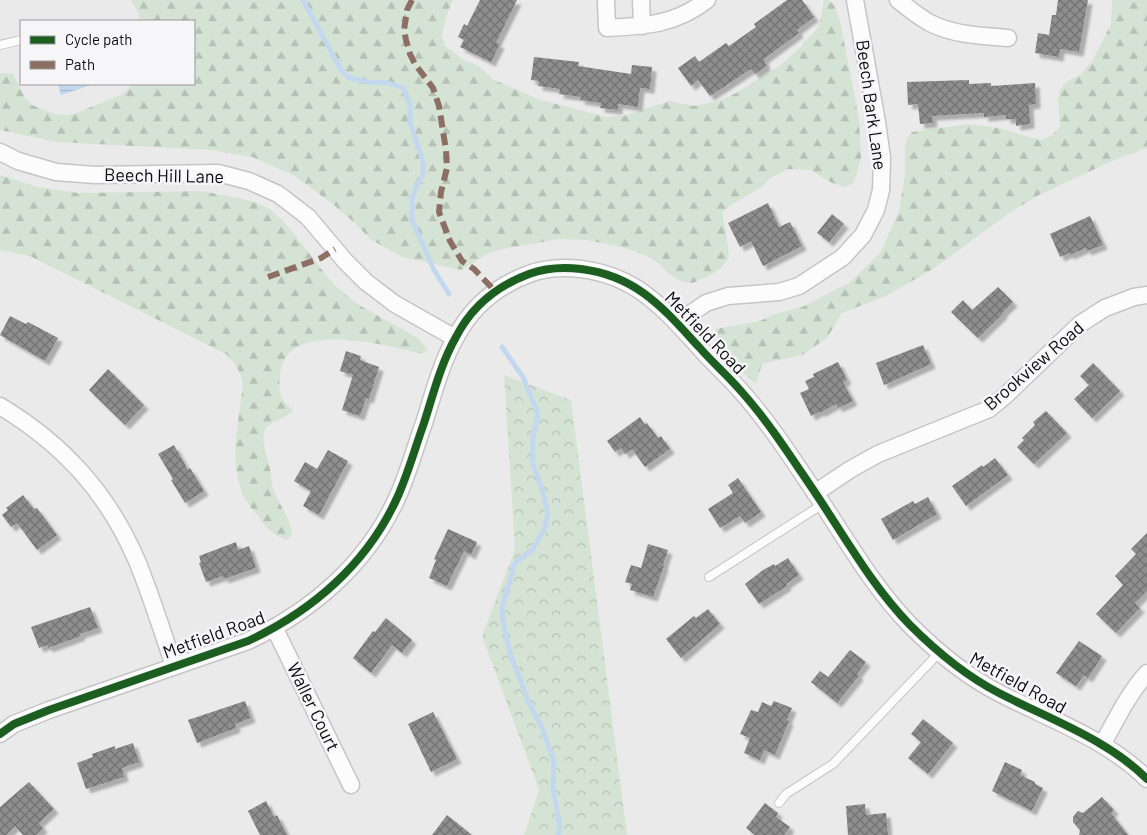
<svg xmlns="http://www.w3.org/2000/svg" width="1147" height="835" font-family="Barlow,sans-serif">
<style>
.forest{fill:url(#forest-firs)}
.park{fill:url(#park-crowns)}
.water{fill:url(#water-rules)}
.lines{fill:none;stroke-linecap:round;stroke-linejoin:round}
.stream{stroke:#c3d8ee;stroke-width:5}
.building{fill:url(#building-cross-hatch);filter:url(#shadow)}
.service-casing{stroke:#c5c5c6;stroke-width:10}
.minor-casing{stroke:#c5c5c6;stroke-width:19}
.service{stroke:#fcfcfc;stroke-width:8}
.minor{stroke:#fcfcfc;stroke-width:16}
.quiet{stroke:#8d6e63;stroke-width:6;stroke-dasharray:12 6;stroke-linecap:butt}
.cycleway-casing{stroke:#f6f6f9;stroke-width:11}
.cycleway{stroke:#1b5e20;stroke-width:8}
.labels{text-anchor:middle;stroke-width:5;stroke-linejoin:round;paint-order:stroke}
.street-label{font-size:18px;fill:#0b0b0c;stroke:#f6f6f9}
</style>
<defs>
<pattern id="forest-firs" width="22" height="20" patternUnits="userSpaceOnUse" patternTransform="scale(1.25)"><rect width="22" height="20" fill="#d5e3d4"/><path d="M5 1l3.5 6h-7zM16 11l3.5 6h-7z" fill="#b6c1b5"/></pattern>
<pattern id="park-crowns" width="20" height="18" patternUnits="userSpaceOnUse" patternTransform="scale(1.25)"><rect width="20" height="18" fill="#d5e3d4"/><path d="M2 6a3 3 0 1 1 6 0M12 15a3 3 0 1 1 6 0" fill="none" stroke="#b6c1b5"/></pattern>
<pattern id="water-rules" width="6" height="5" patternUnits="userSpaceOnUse" patternTransform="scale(1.25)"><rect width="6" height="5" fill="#c3d8ee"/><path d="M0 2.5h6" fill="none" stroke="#a6b8cb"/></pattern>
<pattern id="building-cross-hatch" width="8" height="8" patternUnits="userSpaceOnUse" patternTransform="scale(1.25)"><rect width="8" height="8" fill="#8e8e8e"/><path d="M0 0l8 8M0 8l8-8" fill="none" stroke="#727272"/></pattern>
<filter id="shadow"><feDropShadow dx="4.5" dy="4.5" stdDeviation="1" flood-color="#0004"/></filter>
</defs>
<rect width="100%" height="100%" fill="#eaeaeb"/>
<path class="forest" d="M131,0H453L446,16L442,35L445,46L464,60L477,65L494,80L541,100L606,117L623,116L670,101L694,106L719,101L736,93L779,66L802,46C804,39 811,37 815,31C822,23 822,10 824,0H829L834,5L840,21L859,119L861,158L857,173L853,183L846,187L832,183L810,170L787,169L768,180L763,186L731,205L723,212V217L728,246L729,257L722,267L714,273L693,283L683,282L670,275L657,262L645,255L622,247L586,240L561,239L507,248L489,253L461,270L402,257L370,239L357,225L335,206L295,176L252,157L211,150L57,142L0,130V73L13,74L25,98L32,105L54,114L64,115L74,114L123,94L133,84H194V21H140L139,14Z
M1112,0H1147V148L1112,161L1039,195L1012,211L933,269L886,296L842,313L827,338L802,355L762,364L756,384L722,355L715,329L760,321L775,314L802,307L849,283L881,252L899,211L905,175V146L907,139L912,132L968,124L999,128L1040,140L1051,136L1060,127L1058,99L1060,90L1066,82L1080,75L1093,60L1111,24Z
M0,175L38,187L78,193L201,191L243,199L257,203L270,209L286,224L334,285L359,305L418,338L428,350L422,354C390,346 291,319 281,369C279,377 278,392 283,400C286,404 290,406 293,411C285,419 272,420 267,427C259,438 267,454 269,465C271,472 271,481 273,488C278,505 290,515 292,534L287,540C272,535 267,528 258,516C254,511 249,506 246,500C227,466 239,421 243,385C241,372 235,363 226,354L30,256L0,250Z"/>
<path class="park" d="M504,375L571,400L627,835H524L539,790L482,636L515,549Z"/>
<path class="water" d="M58,84H94L61,95Z"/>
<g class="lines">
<path class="stream" d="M303,0L340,68L349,78L369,82L389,83L403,88L410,104V122L423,161V175L416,187L412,200V220L434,270L449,294
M502,347L523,377L538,414L533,436L532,462L542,489L548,513L544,530L532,550L515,563L502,608L504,628L511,656L529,703L543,730L554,762L553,787L560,829L558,835"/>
</g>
<path class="building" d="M480,0H517L496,43L500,44L491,62L460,47L464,40L458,37L464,24L467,26Z
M787,0H802L814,17L797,30L799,33L764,59L766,66L755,74L751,69L710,96L698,80L691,86L678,68L695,56L699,62L726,43L729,46L756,27L754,24Z
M1058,0H1088L1079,52L1060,49L1059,57L1035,53L1038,33L1049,35L1052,15H1056Z
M534,57L579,62L578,66L631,74L632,65L652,67L650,89L640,88L638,107L618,104V110L600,108L601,103L580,100L581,97L559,94L560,89L538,86L539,81L531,80Z
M969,80V84L991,83V86L1035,83L1036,104L1029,105L1030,124L1016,126V119H1006V115L984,117V113L932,116L933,123L920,124L918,104L908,105L907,82Z
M768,203L779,227L790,222L802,246L763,266L751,241L740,247L728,223Z
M832,214L844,224L829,242L817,233Z
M1090,216L1103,245L1087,251L1086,248L1070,255L1069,253L1060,257L1050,234Z
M998,287L1013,302L1002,313L1003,314L978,338L951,312L963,300L972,310Z
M10,316L26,324L28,322L58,338L45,361L0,335Z
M923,345L931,364L884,385L876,363Z
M346,351L361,356L360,360L379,367L369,399L366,398L360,416L342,410L353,375L340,371Z
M838,362L847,380L843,382L853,401L838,408L836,404L820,413V411L811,416L800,393L809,389L805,381L814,377L813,374Z
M1093,363L1120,391L1092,418L1074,399L1089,385L1080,376Z
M108,369L144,405L125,425L89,390Z
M1046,411L1067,433L1034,464L1017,447L1024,440L1022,438L1035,425L1033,422Z
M640,417L645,425L647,423L658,438L661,436L670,449L645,467L632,449L625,454L621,448L615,452L607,441Z
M174,445L188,470L190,468L204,491L185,503L171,480L173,479L158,454Z
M328,450L348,461L319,515L303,506L311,491L294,481L305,462L317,469Z
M995,458L1008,475L966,506L952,486L982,465L983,467Z
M738,478L761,512L745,523L740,516L720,528L708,509L733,493L728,485Z
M23,495L34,509L37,508L57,535L37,550L17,523L11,527L2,515L8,510L6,508Z
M928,497L937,514L893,540L881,519L913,501L915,504Z
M448,529L477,542L471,555L464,551L447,586L429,578L436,560L434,559Z
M1147,533V591L1135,603L1140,608L1116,633L1096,614L1123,585L1115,576L1136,554L1131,549Z
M236,542L238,550L249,546L256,568L224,579L223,576L206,582L199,563L201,562L199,556Z
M648,544L668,550L663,565L664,566L653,597L630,590L632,584L625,582L631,565L641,568Z
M788,558L799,575L786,584L787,586L759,604L745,584L763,570L774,564L775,566Z
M90,607L98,628L80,634L81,636L48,648L47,645L39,648L31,627Z
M708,609L720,624L681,658L666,639L694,616L696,618Z
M386,618L412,640L402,653L392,645L371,673L353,658L373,631L375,632Z
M1079,641L1102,656L1088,678L1084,675L1076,686L1056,673Z
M850,650L866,662L857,674L859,676L837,703L811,682L820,671L828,677Z
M245,701L251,718L235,724L236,728L197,743L188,720Z
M774,701L792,708L787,720L789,721L775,755L764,750L760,760L744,753L750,738L740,734L751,710L758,712L762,702L771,706Z
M433,712L457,759L431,772L408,724Z
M923,719L953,743L928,774L908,758L921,742L911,734Z
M133,743L139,762L122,768L124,777L86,789L77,763L93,757L92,754L115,746V749Z
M1005,762L1022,770L1020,775L1035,782V784L1043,788L1032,811L992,791Z
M29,782L54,809L39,823L43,828L36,835H23L15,826L6,835H0V807Z
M1102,797L1114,810L1111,813L1128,835H1079L1080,830L1073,822V817L1078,811L1083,813Z
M266,801L274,817L277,815L287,835H260L248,811Z
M765,803L778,813L776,817L790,827L784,835H755L746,828Z
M865,804L866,815L886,813L888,835H848L846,806Z
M447,815L472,835H432Z"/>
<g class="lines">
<defs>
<path id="service" d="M0,45L21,40
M709,577L823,504
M779,803L786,794L833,764L939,653"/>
<path id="minor" d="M606,0L607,28C645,26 675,25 707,0
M641,0L642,26
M898,0C908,8 919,17 930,23C954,35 981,36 1008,38
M0,152L18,161L56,172L95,175L218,173L249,181L278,194L308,217L345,261L366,282L395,304L455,338
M677,323L706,303L728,296L779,292L799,286L843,257L863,235L876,210L881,190L882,158L877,122L855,0
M0,406C63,444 108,493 137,561C151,595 162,631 174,666
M815,493L851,469L878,454L989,409L1006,395L1080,324L1105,308L1134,297L1147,295
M275,629L351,785
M0,734L14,724L49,710L248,641C312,611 367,564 397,498C408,474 415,448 424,423C433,395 441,363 456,337C472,306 497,286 529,274C545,268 564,267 581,269C637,276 663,308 699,347C712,362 727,375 740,390C768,421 791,457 814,491C845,537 872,586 910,625C937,652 966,676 999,693C1049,719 1107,739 1147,779
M1102,745C1116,720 1128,694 1147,673"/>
</defs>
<use href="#service" class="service-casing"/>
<use href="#minor" class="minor-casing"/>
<use href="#service" class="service"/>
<use href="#minor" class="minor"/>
<path class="quiet" d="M412,0L407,10L404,30L406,40L410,54L415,64L433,88L439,106L446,150L447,168L441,192L439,212L450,241L462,261L474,269L495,291
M268,277L321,258L335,249"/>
<defs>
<path id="cycleway" d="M0,734L14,724L49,710L248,641C312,611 367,564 397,498C408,474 415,448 424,423C433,395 441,363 456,337C472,306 497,286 529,274C545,268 564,267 581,269C637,276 663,308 699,347C712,362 727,375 740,390C768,421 791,457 814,491C845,537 872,586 910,625C937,652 966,676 999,693C1049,719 1107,739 1147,779"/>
</defs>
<use href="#cycleway" class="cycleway-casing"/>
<use href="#cycleway" class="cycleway"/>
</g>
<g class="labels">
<g class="street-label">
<text transform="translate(871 105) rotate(82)" y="6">Beech Bark Lane</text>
<text transform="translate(164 176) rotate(1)" y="6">Beech Hill Lane</text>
<text transform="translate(705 333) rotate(46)" y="6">Metfield Road</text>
<text transform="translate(1034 366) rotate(-41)" y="6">Brookview Road</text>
<text transform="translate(214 635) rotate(-20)" y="6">Metfield Road</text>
<text transform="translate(1018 683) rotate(29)" y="6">Metfield Road</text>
<text transform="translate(313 707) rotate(64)" y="6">Waller Court</text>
</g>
</g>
<rect x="20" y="20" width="175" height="65" fill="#f6f6f9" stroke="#98989a"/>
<rect x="30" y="36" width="25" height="8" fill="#1b5e20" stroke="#98989a"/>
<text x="65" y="45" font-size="15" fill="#0b0b0c">Cycle path</text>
<rect x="30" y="61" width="25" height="8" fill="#8d6e63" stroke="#98989a"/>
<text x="65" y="70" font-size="15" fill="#0b0b0c">Path</text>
</svg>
